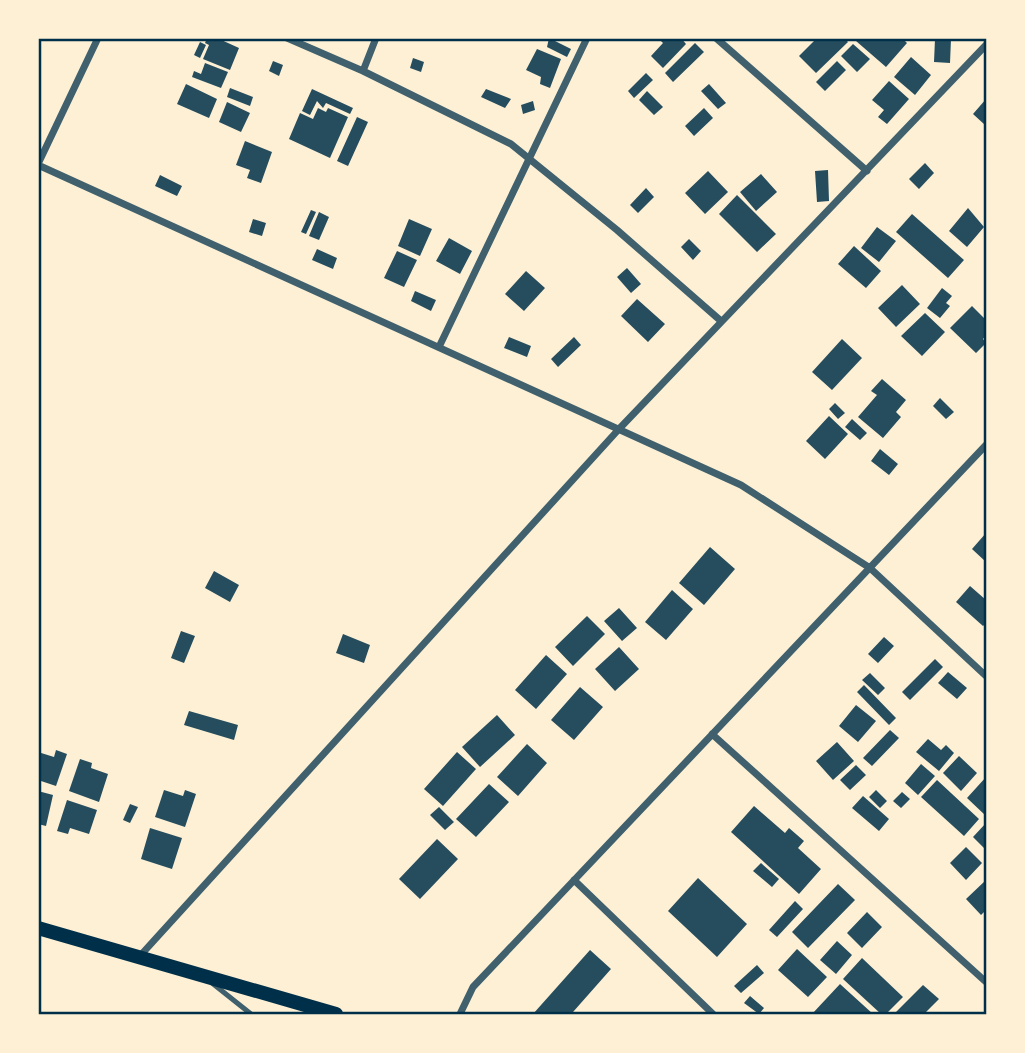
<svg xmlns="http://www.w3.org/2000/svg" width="1025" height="1053" font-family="'Asap Condensed',sans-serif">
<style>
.building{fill:#264d5e}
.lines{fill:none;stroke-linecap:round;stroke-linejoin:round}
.service{stroke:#3f606c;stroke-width:5}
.minor{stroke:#3f606c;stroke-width:7}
.secondary{stroke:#003049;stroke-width:14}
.neatline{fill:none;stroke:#003049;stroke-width:2.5}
</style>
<rect width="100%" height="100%" fill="#fdf0d5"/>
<path class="building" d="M207,38H217L239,48L230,70L203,59L209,45L205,43Z
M549,38L571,49L567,57L547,47Z
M658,38H681L686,44L663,68L651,56L663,43Z
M817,38H844L848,42L816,73L799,56Z
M858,38H902L907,43L886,67L856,41Z
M935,39H951L950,63L934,62Z
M200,42L206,45L200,58L194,55Z
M695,43L704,52L673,82L665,73Z
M853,44L870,59L857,72L841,56Z
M537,49L561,59L550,88L540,84L541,77L526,70Z
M911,57L931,75L915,95L894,77Z
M413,58L424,62L421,72L410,68Z
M273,61L283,65L279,76L269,71Z
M837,61L846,70L825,91L816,82Z
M205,63L228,72L221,88L192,77L194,71L201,74Z
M646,73L653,80L634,98L628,91Z
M889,81L909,99L887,124L878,117L884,110L872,100Z
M186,84L217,99L209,118L177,104Z
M709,84L726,103L718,109L701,91Z
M230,88L253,97L250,106L227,97Z
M312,89L353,108L350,114L326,103L323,108L317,101L310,115L302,111Z
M486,89L511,99L505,108L481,97Z
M647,91L663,107L654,115L639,100Z
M986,99V123L985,125L973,114Z
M533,101L535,110L523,114L521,105Z
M227,102L250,113L241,132L219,122Z
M318,108L326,112L328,108L348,117L330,158L289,139L300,113L313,119Z
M704,108L713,118L694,136L685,126Z
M357,117L368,122L348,166L337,161Z
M245,141L272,152L261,183L247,178L250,170L236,165Z
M925,163L934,173L919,189L909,179Z
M828,170L829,201L817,202L815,171Z
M708,171L728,192L705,214L685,193Z
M761,174L777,192L756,211L740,192Z
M160,175L182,186L177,196L155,186Z
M646,188L654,197L638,213L630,205Z
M737,195L776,234L757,252L719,214Z
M968,208L984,227L967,247L949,231Z
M311,210L316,212L306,234L301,232Z
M319,212L329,217L319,240L309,236Z
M912,214L964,260L948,278L896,232Z
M253,219L266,223L262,236L249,232Z
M409,219L432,229L420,256L398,246Z
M877,227L896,241L879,262L861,248Z
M449,238L472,251L460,274L436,261Z
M689,239L701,251L693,260L681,247Z
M854,246L881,271L866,288L838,264Z
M317,249L337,258L333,269L312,260Z
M397,251L417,260L404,287L384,278Z
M627,268L641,284L631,293L617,277Z
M526,271L545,288L524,311L505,294Z
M902,285L920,304L896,327L878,308Z
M942,288L952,296L946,303L950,306L940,318L927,308Z
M415,291L436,300L431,311L411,301Z
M637,299L665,324L648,342L621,316Z
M972,306L986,320V335L983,339L986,343L976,353L950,328Z
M925,313L945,332L922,356L901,336Z
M509,337L531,346L527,357L504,348Z
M574,337L581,345L558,367L551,359Z
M842,339L862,358L832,390L812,372Z
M882,379L906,400L896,412L901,417L883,438L858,417L877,395L871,391Z
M940,398L954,412L946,419L933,406Z
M835,403L845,413L838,419L829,409Z
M829,416L848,434L825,459L806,441Z
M852,419L867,433L860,440L845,427Z
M880,449L898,464L889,475L871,461Z
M986,533V562L972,549Z
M710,547L735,569L704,605L679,583Z
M214,571L239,585L230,602L205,588Z
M970,586L986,600V623L983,626L956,602Z
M672,590L693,609L666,640L645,622Z
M619,608L637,628L622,641L604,621Z
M587,616L605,634L573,666L555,647Z
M181,631L195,636L184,663L171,658Z
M343,634L370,645L364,663L336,653Z
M884,637L894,646L878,663L868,654Z
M619,647L639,669L615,691L595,669Z
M546,655L567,674L536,709L515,690Z
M935,659L943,667L910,700L902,692Z
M948,672L967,688L957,699L938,683Z
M870,673L885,688L878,695L862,680Z
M864,685L896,718L889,725L857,692Z
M580,687L603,707L574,740L551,720Z
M856,705L876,721L858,742L839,726Z
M189,711L238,725L234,740L184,725Z
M497,715L515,735L480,767L462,747Z
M890,730L899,738L872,766L863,758Z
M928,739L941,750L946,745L954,753L939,771L916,752Z
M837,742L854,761L833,780L816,761Z
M527,744L547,763L518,796L497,777Z
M56,750L67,754L56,786L38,780V752L54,757Z
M457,752L476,769L443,806L424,789Z
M959,756L977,773L961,791L943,773Z
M80,759L92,763L91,768L108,774L99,802L69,791Z
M921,764L935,776L918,795L905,783Z
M856,765L866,775L850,790L840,780Z
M986,777V816L967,798Z
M937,780L979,819L964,836L921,797Z
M489,784L509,802L476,837L456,819Z
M164,790L183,796L185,790L196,794L185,827L155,817Z
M876,790L887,801L880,808L869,797Z
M38,791L53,795L46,826L38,824Z
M902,792L910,799L901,808L893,801Z
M863,796L889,819L879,831L852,808Z
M67,800L97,810L89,834L70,828L68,834L57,831Z
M130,804L138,807L130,823L123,820Z
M754,806L785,833L789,828L804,841L798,848L821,869L799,894L731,832Z
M439,807L454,822L445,830L430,815Z
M986,823V850L973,837Z
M150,828L182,838L172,869L141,859Z
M437,839L458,859L420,899L399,879Z
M966,847L982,863L966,880L950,863Z
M761,863L779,879L772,887L753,871Z
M698,878L747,924L717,957L668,911Z
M986,880V910L981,915L966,899Z
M838,884L855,900L808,948L792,932Z
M795,901L803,909L777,937L769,930Z
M867,912L882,927L862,948L847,933Z
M837,941L852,955L836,974L820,960Z
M797,949L827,977L808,997L778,970Z
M590,950L611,969L573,1012L579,1014H533Z
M862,958L903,997L886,1014H881L843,979Z
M757,965L764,973L741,993L734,986Z
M840,984L873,1014H812Z
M923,985L939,999L924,1014H894Z
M750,996L764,1008L759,1014L744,1003Z"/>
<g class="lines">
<path class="service" d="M212,983L251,1014"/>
<path class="minor" d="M287,38L363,71L511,144L617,230L721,321
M716,38L867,171
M363,71L376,38
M38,164L98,38
M38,165L741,485L870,568L986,676
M439,347L587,38
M712,734L986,982
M574,880L713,1014
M139,957L619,429L986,45
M460,1014L473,987L986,445"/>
<path class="secondary" d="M38,928L336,1014"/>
</g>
<rect width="1025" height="1053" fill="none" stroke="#fdf0d5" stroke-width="80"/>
<rect x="40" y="40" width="945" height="973" class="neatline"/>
</svg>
